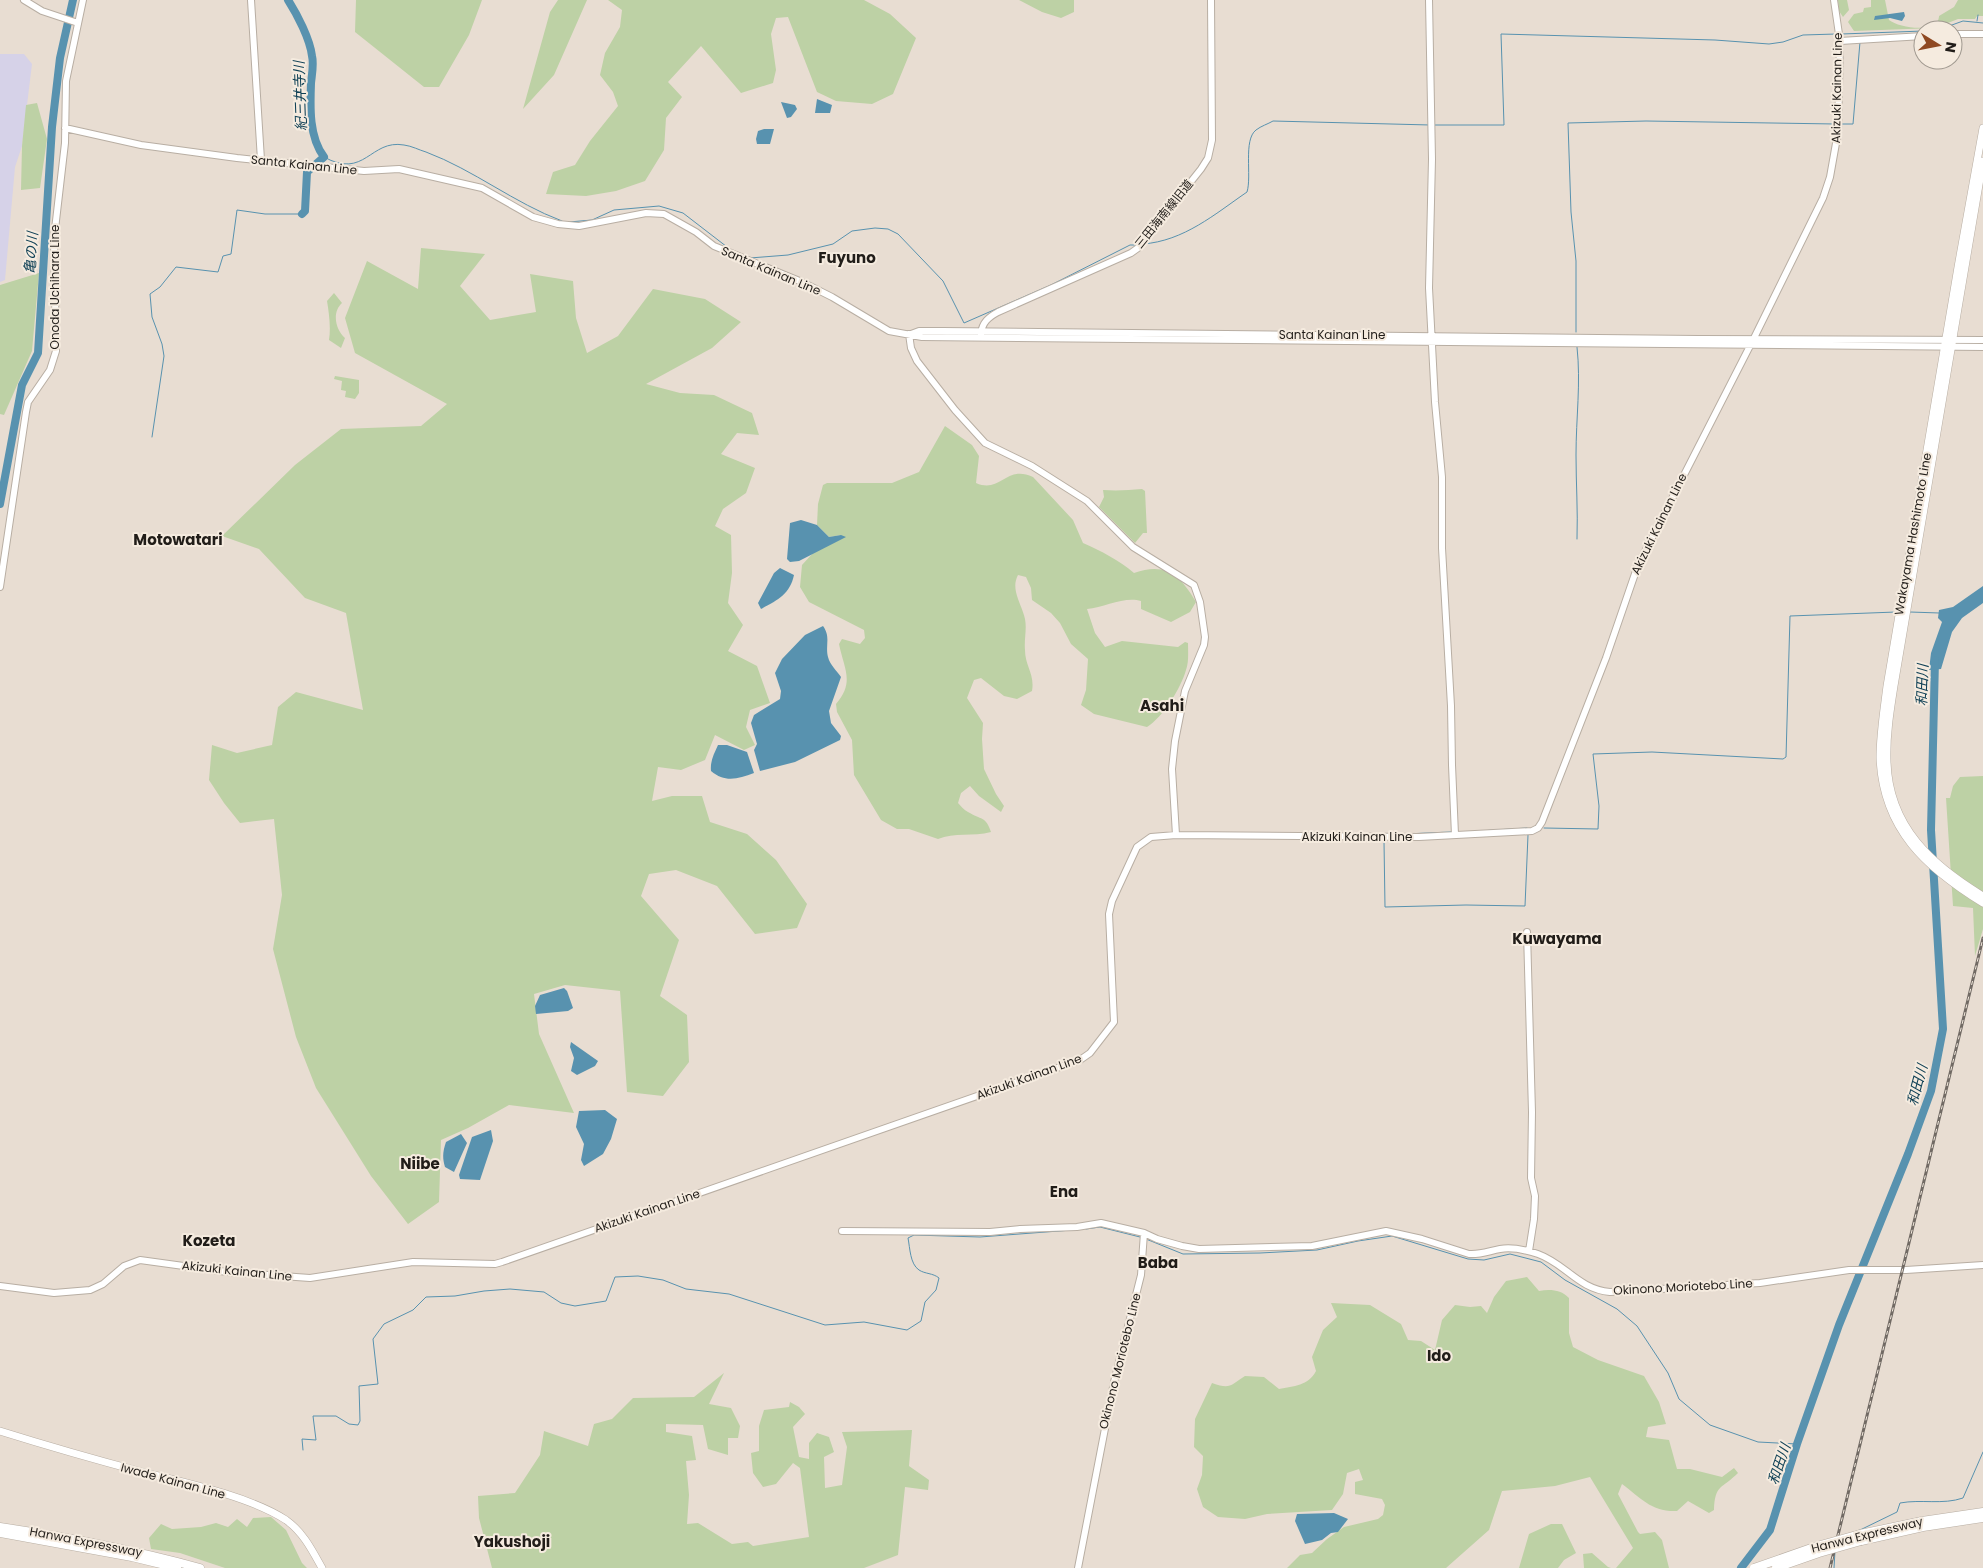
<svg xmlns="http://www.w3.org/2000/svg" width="1983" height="1568" font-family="Poppins,'Noto Sans JP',sans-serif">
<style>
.education{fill:#d6d2e8}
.green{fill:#bdd1a5}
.water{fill:#5892af}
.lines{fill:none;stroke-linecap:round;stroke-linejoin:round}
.stream{stroke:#5892af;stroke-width:1}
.river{stroke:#5892af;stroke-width:8}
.secondary-casing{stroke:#b8aea3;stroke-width:8}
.primary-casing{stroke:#b8aea3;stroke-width:8}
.highway-casing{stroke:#b8aea3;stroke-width:9}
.secondary{stroke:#fff;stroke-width:6}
.primary{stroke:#fff;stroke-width:7}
.highway{stroke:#fff;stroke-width:8}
.rail-casing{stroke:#716a64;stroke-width:3}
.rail{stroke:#f5ebdf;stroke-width:1;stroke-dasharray:4;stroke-linecap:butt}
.highway-bridge-casing{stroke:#b8aea3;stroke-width:9;stroke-linecap:butt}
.highway-bridge{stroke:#fff;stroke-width:8}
.labels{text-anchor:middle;stroke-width:4;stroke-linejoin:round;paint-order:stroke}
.street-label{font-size:12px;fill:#211d19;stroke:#f5ebdf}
.water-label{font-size:14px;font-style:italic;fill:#104156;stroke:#f5ebdf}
.quarter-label{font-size:15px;font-weight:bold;fill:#211d19;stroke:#f5ebdf}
</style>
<rect width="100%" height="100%" fill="#e8ddd2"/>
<path class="education" d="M0,54H24L32,64L22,146L15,167L5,280L0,282Z"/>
<path class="green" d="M356,0H482L469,35L439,87H424L355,32Z
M558,0H587L554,75L523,109L550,12Z
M608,0H864L890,14L916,38L893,94L872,104L836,101L817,92L788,17L776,18L771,34L776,70L773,83L741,93L701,46L668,82L682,97L666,118L664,150L645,181L616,191L586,196L546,194L553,172L575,165L590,141L618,106L613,92L600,75L605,53L620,27L622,10Z
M1019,0H1074V12L1061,18L1042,12Z
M1838,0H1847L1849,10L1843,17L1839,11Z
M1871,0H1885L1889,20C1898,27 1927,32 1936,23C1938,22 1939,18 1939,16L1954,7L1958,0H1983V16H1977L1975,19H1958L1935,28L1854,31L1848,22L1854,14L1863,12L1864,8L1871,7Z
M37,103L47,139L40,188L21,190L22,146L26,105Z
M421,248L485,254L460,286L490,320L536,312L530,274L573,281L576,318L587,353L618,336L653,289L705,299L741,322L712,348L646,384L680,393L714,395L752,413L759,435L737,433L721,454L755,468L746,493L723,509L715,526L731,535L732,573L728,603L743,625L728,651L757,666L770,703L750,710L746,727L755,745L744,750L715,735L705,760L681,770L658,767L652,801L672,796H702L710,822L747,834L776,860L807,904L797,928L755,934L717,886L676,870L649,874L641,896L679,940L660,996L687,1015L689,1062L663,1096L627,1092L620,991L565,985L534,994L539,1034L574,1113L509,1105L468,1128L441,1140L439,1202L408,1224L371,1176L316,1088L296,1037L273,949L282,895L274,819L240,823L224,803L209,780L212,745L237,753L272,745L278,707L296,692L363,710L346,613L305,598L259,549L222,536L295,465L341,429L421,426L447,404L355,353L345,318L367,261L418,289Z
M39,273L32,351L4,415L0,414V285Z
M334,293L342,303C332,312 335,329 345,338L341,348L329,340C331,328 329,313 327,301Z
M335,376L359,380V393L355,399L345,397L346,391L341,390L342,381L334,379Z
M945,426L972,445L979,456L976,483C1001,494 1006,464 1033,477L1073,520L1083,543C1101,551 1119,560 1134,573C1166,562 1180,575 1196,602L1190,612L1171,622L1141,609V601C1125,596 1105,607 1087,609L1095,633L1105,647L1122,641L1178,647L1185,642L1188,643C1188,651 1189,662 1186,670C1181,688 1163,717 1147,727L1094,714L1081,705L1086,690L1088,659L1071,644L1060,623L1051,613L1032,600L1031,588L1026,577L1018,575C1010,590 1022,604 1025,619C1027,629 1024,640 1025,650C1025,666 1035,674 1032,691L1017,699L1004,696L981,678L974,680L967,698L983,723L982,739L984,769L996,794L1004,806L1001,812L979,796L970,786L961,793L958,803C961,806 964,810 968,812C981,820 986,816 991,832C973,837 954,832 938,839L909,829H897L881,820L854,775L852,740L837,712L836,704C855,682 844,669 839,644L842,639L860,644L865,638L864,630L809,602L800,587L802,565L813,553L841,535L829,537L817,525L818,504L823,485L827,483H892L919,472Z
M1142,489L1145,491L1147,533H1143L1135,543L1099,507L1104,497L1103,490C1118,491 1129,490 1142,489Z
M1983,776V929L1975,956L1973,908L1953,906L1946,798H1950L1953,786L1960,777Z
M1527,1277L1539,1291C1551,1289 1561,1290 1569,1298V1333L1573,1347L1598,1360L1644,1376L1659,1402L1666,1424L1648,1427L1646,1437L1669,1440L1677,1469H1690L1722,1477L1734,1468L1738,1473C1722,1489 1715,1484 1714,1510L1709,1513L1688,1501L1677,1511C1651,1512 1641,1498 1622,1484L1618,1494L1638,1532L1640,1534L1655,1532L1662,1540L1669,1568H1616L1633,1548L1590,1477L1555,1486L1502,1491L1489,1530L1446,1568H1287L1300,1555L1312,1553L1327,1539L1344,1527L1378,1519L1383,1515L1385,1505L1382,1499L1355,1494V1482L1363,1480L1359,1469L1347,1473L1343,1494L1332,1510L1267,1514L1245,1519L1218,1517L1203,1507L1197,1489L1202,1475L1203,1456L1194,1447L1195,1419L1212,1383C1231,1390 1230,1385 1245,1376L1264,1377L1279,1389C1294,1386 1308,1386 1316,1371L1312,1357L1323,1330L1337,1317L1331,1303L1370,1305L1401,1324L1408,1340L1421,1341L1435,1350L1442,1320L1455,1305L1470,1307L1481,1306L1487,1313L1494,1297L1506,1281Z
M724,1373L709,1404L731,1408L740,1426L738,1438H728V1455L708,1449L703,1425L666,1424V1432L692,1436L696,1460L686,1461L689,1495L687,1524L698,1523L732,1544L748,1542L753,1546L809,1537L800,1468L793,1463L776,1484L763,1487L753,1473L751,1453L759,1451V1426L764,1410L789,1407L790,1402L799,1407L805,1414L793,1427L799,1457L809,1459V1443L817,1433L829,1437L834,1452L824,1457L825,1488L842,1485L847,1447L842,1432L912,1430L909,1466L929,1480L928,1490L905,1487L898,1555L864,1568H492L479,1518L478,1496L515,1493L540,1455L544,1431L588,1446L594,1424L612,1419L633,1398L694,1397Z
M271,1517L286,1530L302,1563L307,1568H225L180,1553L151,1549L149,1538L161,1524L172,1529L201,1527L216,1523L228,1527L237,1519L247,1527L253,1518Z
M1551,1524H1562L1576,1553L1564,1560L1558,1568H1519L1529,1534Z
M1592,1553L1608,1567L1611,1568H1584L1583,1554Z"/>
<path class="water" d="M1904,12L1905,16L1902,21L1890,18L1874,20L1875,16Z
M817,99L832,105L830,113H815Z
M781,102L795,105L797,109L791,117L787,118Z
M764,129H774L770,144H757L756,139L758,131Z
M801,520L817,525L829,537L841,535L846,537L799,561L790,562L787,559L790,523Z
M780,568L794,575C790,594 778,600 761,609L758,603L774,573Z
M1983,586V603L1962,618L1952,632L1941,669L1929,670L1931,653L1942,622L1938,618L1939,610L1953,607Z
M823,626C831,637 825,645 828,657C830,665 837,671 841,677L829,711L831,723L841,736L840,740L795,762L760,771L754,750L757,744L751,723L754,715L780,699L781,691L775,673L782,659L805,635Z
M718,745H727L747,752L754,773C738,779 725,783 711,771C710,761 714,754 718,745Z
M564,988L567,991L573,1008L568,1011L536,1014L535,1006L540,995Z
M571,1042L598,1061L595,1066L577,1075L571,1071L574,1058L570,1047Z
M605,1110L617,1119L611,1139L603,1154L584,1166L581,1160L584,1144L576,1127L579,1111Z
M491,1130L493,1141L480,1180L460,1179L459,1175L472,1137Z
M461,1134L467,1143L454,1172L445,1167C442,1157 443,1151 446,1142Z
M1334,1513L1348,1519L1338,1532L1331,1533L1322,1540L1305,1544L1295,1521L1297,1514Z"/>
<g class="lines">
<path class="stream" d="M1977,21L1978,15
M1938,30L1963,21L1983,23
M1842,34L1923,31
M1841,124H1853L1860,42
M1434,125H1504L1501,34L1715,40L1769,44L1783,42L1803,35L1836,34
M324,157C365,180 370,139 404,145C412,146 419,150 426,152C474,170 514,203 562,221
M569,222L592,220L614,210L659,206L683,213L731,250
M1143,244C1184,241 1215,214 1247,192C1252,176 1243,140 1256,130C1261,126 1268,124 1273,121L1430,125
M750,258L788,255L833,244L852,231L875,228L888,229L898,234L943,281L964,323L1051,285L1130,245H1137
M1576,332V261L1571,212L1568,123L1646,121L1835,124
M152,437L164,356L162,344L152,317L150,294L160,287L176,267L218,272L223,256L231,254L237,210L265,214H302
M1577,539C1578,511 1576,483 1576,455C1576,418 1581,383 1577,347
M1910,612L1939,613
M1544,828L1598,829L1599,806L1593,754L1652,752L1783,759L1786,757L1790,616L1896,612
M1480,831L1527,828
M1405,834L1451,832
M1384,841L1385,907L1466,905L1525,906L1528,835
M1086,1229L1100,1227L1140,1237
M1146,1239L1183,1254L1260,1253L1317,1250L1358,1241L1392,1236L1468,1259L1484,1260L1510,1254L1541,1262L1565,1280L1617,1309L1637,1326L1668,1373L1679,1399L1710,1425L1758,1442L1797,1444
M303,1450L302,1439L316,1440L313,1416H336L349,1424L358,1425L360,1421L359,1386L378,1384L373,1339L384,1324L413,1310L426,1297L455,1296L484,1291L510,1289L544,1292L561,1303L575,1306L606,1301L615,1277L638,1276L663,1280L686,1289L729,1294L825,1325L864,1322L907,1330L921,1321L925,1302L936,1290L939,1278C933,1273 925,1274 919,1270C910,1264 910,1248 908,1238L914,1235L980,1237L1072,1230
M1858,1531L1897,1512L1900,1503C1921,1499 1943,1505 1963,1498L1983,1452
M1834,1568L1835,1551"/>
<path class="river" d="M288,0C297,14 310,39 312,56C314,64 312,74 311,83C310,108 309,137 324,157L307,172L305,211L302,214
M0,504L22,385L38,353L52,127L60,58L73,0
M1741,1568L1770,1530L1797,1444L1839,1325L1908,1154L1931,1091L1943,1029L1931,830L1935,660"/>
<defs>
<path id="secondary" d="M24,0L42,11L78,23
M251,0L261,160
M1429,0L1432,159L1429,288L1435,402L1442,477V548L1451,706L1452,765L1455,835
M1953,34H1983
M1840,41L1923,36
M65,128L141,145L237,158L364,171L399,169L482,188L533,217L558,224L579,226L646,213L664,214L696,232L714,246L802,282L832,297L889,331L922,337L1983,347
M909,334L911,348L917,361L955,410L985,443L1032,466L1087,501L1133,547L1194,585L1200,602L1205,637L1204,645L1185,691L1175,741L1172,769L1176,835
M911,334L919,331H942L1698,339L1983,340
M981,334C982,322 989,317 998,312L1131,253L1138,248L1201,169L1208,158L1212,140L1211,0
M0,587L26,412L28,402L50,370L56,351L54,238L65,143L66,81L83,0
M1527,932L1532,1112L1531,1178L1535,1196L1534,1219L1529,1251
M842,1231L990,1232L1020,1229L1077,1227L1101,1223L1144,1233L1157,1239L1182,1246L1199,1249L1312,1246L1386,1231L1422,1239L1469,1254C1480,1255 1489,1251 1500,1249C1512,1247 1526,1250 1538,1254C1566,1264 1578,1289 1610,1292L1760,1283L1849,1270H1906L1983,1265
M0,1286L54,1293L90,1290L103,1284L124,1266L140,1260L227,1272L310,1278L413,1262L495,1264L502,1262L1080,1060L1090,1053L1114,1022L1109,914L1112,901L1137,847L1151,837L1176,835L1419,837L1532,831L1538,828L1542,822L1606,658L1638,565L1754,338L1823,198L1830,177L1838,132L1840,41L1834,0
M1078,1568L1114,1382L1141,1275L1144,1233"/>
<path id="primary" d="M1983,128L1958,267L1887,686C1884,710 1880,734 1880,758C1883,829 1926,868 1983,903
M1983,161L1894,686C1890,711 1886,736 1887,762C1889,827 1932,865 1983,896
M0,1431C48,1446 97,1460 146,1473C187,1483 251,1497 286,1520C303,1532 312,1550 322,1568"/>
<path id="highway" d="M0,1527C68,1537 134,1550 200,1568
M0,1533L132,1557L177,1568
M1860,1534L1922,1521L1983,1512
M1861,1541L1923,1527L1983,1518"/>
</defs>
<use href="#secondary" class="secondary-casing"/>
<use href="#primary" class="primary-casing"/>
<use href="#highway" class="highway-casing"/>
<use href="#secondary" class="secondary"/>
<use href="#primary" class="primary"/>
<use href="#highway" class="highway"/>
<defs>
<path id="rail" d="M1830,1568L1983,938"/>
</defs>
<use href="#rail" class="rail-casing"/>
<use href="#rail" class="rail"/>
<defs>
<path id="highway-bridge" d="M1754,1568L1817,1546L1860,1534
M1776,1568L1819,1553L1861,1541"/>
</defs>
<use href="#highway-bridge" class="highway-bridge-casing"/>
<use href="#highway-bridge" class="highway-bridge"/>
</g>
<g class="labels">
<g class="street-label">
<text transform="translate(1837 88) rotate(-89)" y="4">Akizuki Kainan Line</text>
<text transform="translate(304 165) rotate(6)" y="4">Santa Kainan Line</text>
<text transform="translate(1164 214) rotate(-51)" y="4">三田海南線旧道</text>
<text transform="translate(771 271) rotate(23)" y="4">Santa Kainan Line</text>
<text transform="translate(55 287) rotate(-90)" y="4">Onoda Uchihara Line</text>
<text x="1332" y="339">Santa Kainan Line</text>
<text transform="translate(1659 524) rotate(-64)" y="4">Akizuki Kainan Line</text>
<text transform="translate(1913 534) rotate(-80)" y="4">Wakayama Hashimoto Line</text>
<text x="1357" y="841">Akizuki Kainan Line</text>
<text transform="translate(1029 1077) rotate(-20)" y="4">Akizuki Kainan Line</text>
<text transform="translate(647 1211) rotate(-19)" y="4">Akizuki Kainan Line</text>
<text transform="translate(237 1271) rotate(6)" y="4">Akizuki Kainan Line</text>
<text transform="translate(1683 1287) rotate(-3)" y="4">Okinono Moriotebo Line</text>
<text transform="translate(1120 1361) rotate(-76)" y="4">Okinono Moriotebo Line</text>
<text transform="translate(173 1481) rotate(15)" y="4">Iwade Kainan Line</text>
<text transform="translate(1867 1535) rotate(-14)" y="4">Hanwa Expressway</text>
<text transform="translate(86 1542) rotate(11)" y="4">Hanwa Expressway</text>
</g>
<g class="water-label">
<text transform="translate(300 96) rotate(-92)" y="5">紀三井寺川</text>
<text transform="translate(31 253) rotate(-86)" y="5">亀の川</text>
<text transform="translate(1922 685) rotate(-88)" y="5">和田川</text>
<text transform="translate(1917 1085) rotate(-75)" y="5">和田川</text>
<text transform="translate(1779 1464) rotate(-71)" y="5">和田川</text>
</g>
<g class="quarter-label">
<text x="847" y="263">Fuyuno</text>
<text x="178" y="545">Motowatari</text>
<text x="1162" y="711">Asahi</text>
<text x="1557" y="944">Kuwayama</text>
<text x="420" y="1169">Niibe</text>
<text x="1064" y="1197">Ena</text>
<text x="209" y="1246">Kozeta</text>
<text x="1158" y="1268">Baba</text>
<text x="1439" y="1361">Ido</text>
<text x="512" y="1547">Yakushoji</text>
</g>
</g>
<g transform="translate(1938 45) rotate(100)"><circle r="24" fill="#f5ebdf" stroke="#a09990"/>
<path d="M0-4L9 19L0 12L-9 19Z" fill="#8f4922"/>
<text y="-8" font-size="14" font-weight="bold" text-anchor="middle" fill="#211d19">N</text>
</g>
</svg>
